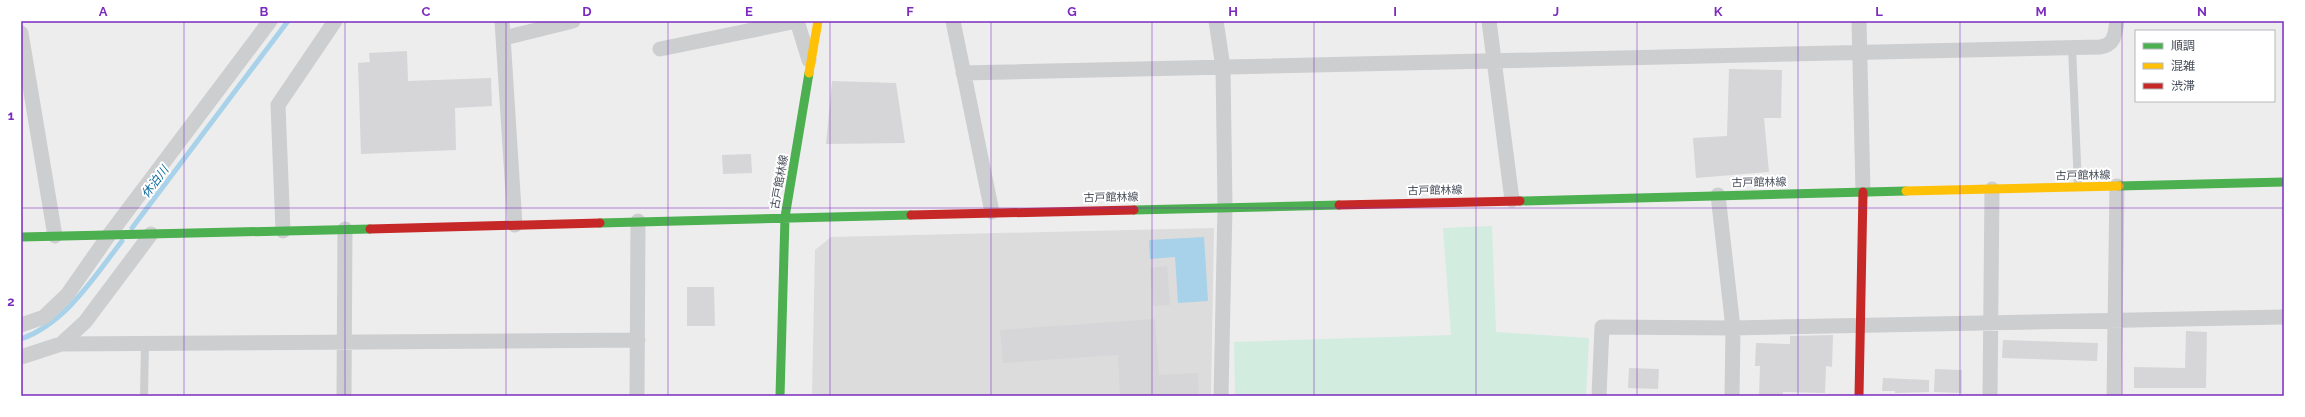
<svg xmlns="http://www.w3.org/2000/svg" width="2305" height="417" font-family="Raleway,'Noto Sans JP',sans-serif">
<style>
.education{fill:#dcdcdd}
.green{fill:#d2ece0}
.water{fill:#a8d2e9}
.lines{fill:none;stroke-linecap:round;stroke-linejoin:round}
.stream{stroke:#a8d2e9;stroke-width:5}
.building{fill:#d6d5d7}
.lane{stroke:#ccced0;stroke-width:8}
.street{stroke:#ccced0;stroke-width:15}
.fast{stroke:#4caf50;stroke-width:9}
.slow{stroke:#ffc107;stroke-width:9}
.jam{stroke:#c62828;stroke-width:9}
.grid{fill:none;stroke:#7b2cbf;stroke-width:1;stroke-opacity:0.55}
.labels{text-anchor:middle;stroke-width:4;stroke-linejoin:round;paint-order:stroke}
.street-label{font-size:11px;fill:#464d59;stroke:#fff}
.water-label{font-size:12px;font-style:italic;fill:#126e9f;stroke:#fff}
.neatline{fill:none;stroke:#7b2cbf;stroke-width:1.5}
.grid-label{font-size:13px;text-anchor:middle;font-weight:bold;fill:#7b2cbf}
</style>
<rect width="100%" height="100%" fill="#eeeded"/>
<path class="education" d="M1214,228L1211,396H812L815,250L831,237Z"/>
<path class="green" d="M1492,226L1496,332L1589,338L1586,396H1235L1234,342L1451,335L1443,228Z"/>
<path class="water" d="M1204,237L1208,301L1178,303L1175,257L1150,259L1149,240Z"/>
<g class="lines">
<path class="stream" d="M132,228L288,21
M21,339C66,323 94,277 122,241"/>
</g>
<path class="building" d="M407,51L408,81L491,78L492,106L455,108L456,150L361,154L358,63L370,62L369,53Z
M1729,69L1782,70L1781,118H1764L1769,172L1696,178L1693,138L1727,136Z
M832,81L896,83L905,143L826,144Z
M751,154L752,173L723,174L722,155Z
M1167,266L1170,305L1153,306L1150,268Z
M687,287H714L715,326H687Z
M1155,319L1159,375L1198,373L1199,396H1120L1118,355L1003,363L1000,330Z
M2186,331L2207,332L2206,388H2134V367L2185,368Z
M1833,335L1832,367L1826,366L1825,393L1783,392L1782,396H1759L1760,366H1755L1756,343L1790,344V336Z
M2003,340L2098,343L2097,361L2002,358Z
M1629,368L1659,369L1658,389L1628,388Z
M1935,369L1962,370V393L1934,392Z
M1883,378L1929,380V392L1895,393V391H1882Z"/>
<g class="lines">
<path class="lane" d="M2072,47L2078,186
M144,396L145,344"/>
<path class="street" d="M502,21L515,225
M797,21L809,60
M953,21L992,212
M1216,21L1223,67L1225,207L1221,396
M1489,21L1512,200
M1859,21L1863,192
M21,33L55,236
M504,38L573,21
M660,49L797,21
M963,73L2100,47C2115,45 2115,34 2117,21
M1718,195L1733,328L1732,396
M283,231L278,105L335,21
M21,325L44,317L67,295L109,235L270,21
M61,344L638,340
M21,357L61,344L85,322L151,234
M344,396L345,229
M637,396L638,221
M1599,396L1602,327L1733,328L2284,317
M1990,396L1992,189
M2114,396L2117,186"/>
<path class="fast" d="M2119,186L2284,182
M1520,201L1906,191
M1134,210L1339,205
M600,223L911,215
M21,237L370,229
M780,396L785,217L809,73"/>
<path class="slow" d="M809,73L818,21
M1906,191L2119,186"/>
<path class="jam" d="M1339,205L1520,201
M911,215L1134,210
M370,229L600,223
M1859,396L1863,192"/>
</g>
<path class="grid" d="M184,21V396M345,21V396M506,21V396M668,21V396M830,21V396M991,21V396M1152,21V396M1314,21V396M1476,21V396M1637,21V396M1798,21V396M1960,21V396M2122,21V396M21,208H2284"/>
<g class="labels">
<g class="street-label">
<text transform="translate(2083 175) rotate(-1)" y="4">古戸館林線</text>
<text transform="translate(779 182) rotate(-80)" y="4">古戸館林線</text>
<text transform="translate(1759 182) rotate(-1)" y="4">古戸館林線</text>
<text transform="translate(1435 190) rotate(-1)" y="4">古戸館林線</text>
<text transform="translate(1111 197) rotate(-1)" y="4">古戸館林線</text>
</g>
<g class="water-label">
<text transform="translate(155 182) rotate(-53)" y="4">休泊川</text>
</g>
</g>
<rect width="2305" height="417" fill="none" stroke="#ffffff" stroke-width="44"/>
<rect x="2135" y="30" width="140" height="72" fill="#ffffff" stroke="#b5b8bd"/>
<rect x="2143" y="43" width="20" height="6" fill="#4caf50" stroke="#b5b8bd"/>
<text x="2171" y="50" font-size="12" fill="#464d59">順調</text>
<rect x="2143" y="63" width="20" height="6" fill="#ffc107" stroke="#b5b8bd"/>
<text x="2171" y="70" font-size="12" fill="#464d59">混雑</text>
<rect x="2143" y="83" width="20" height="6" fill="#c62828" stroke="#b5b8bd"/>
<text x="2171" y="90" font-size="12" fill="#464d59">渋滞</text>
<rect x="22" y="22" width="2261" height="373" class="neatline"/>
<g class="grid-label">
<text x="103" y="16">A</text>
<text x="264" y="16">B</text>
<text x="426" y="16">C</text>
<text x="587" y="16">D</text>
<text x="749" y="16">E</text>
<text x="910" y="16">F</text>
<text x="1072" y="16">G</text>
<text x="1233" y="16">H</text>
<text x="1395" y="16">I</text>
<text x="1556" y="16">J</text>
<text x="1718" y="16">K</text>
<text x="1879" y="16">L</text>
<text x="2041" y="16">M</text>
<text x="2202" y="16">N</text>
<text x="11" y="120">1</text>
<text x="11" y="306">2</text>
</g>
</svg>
